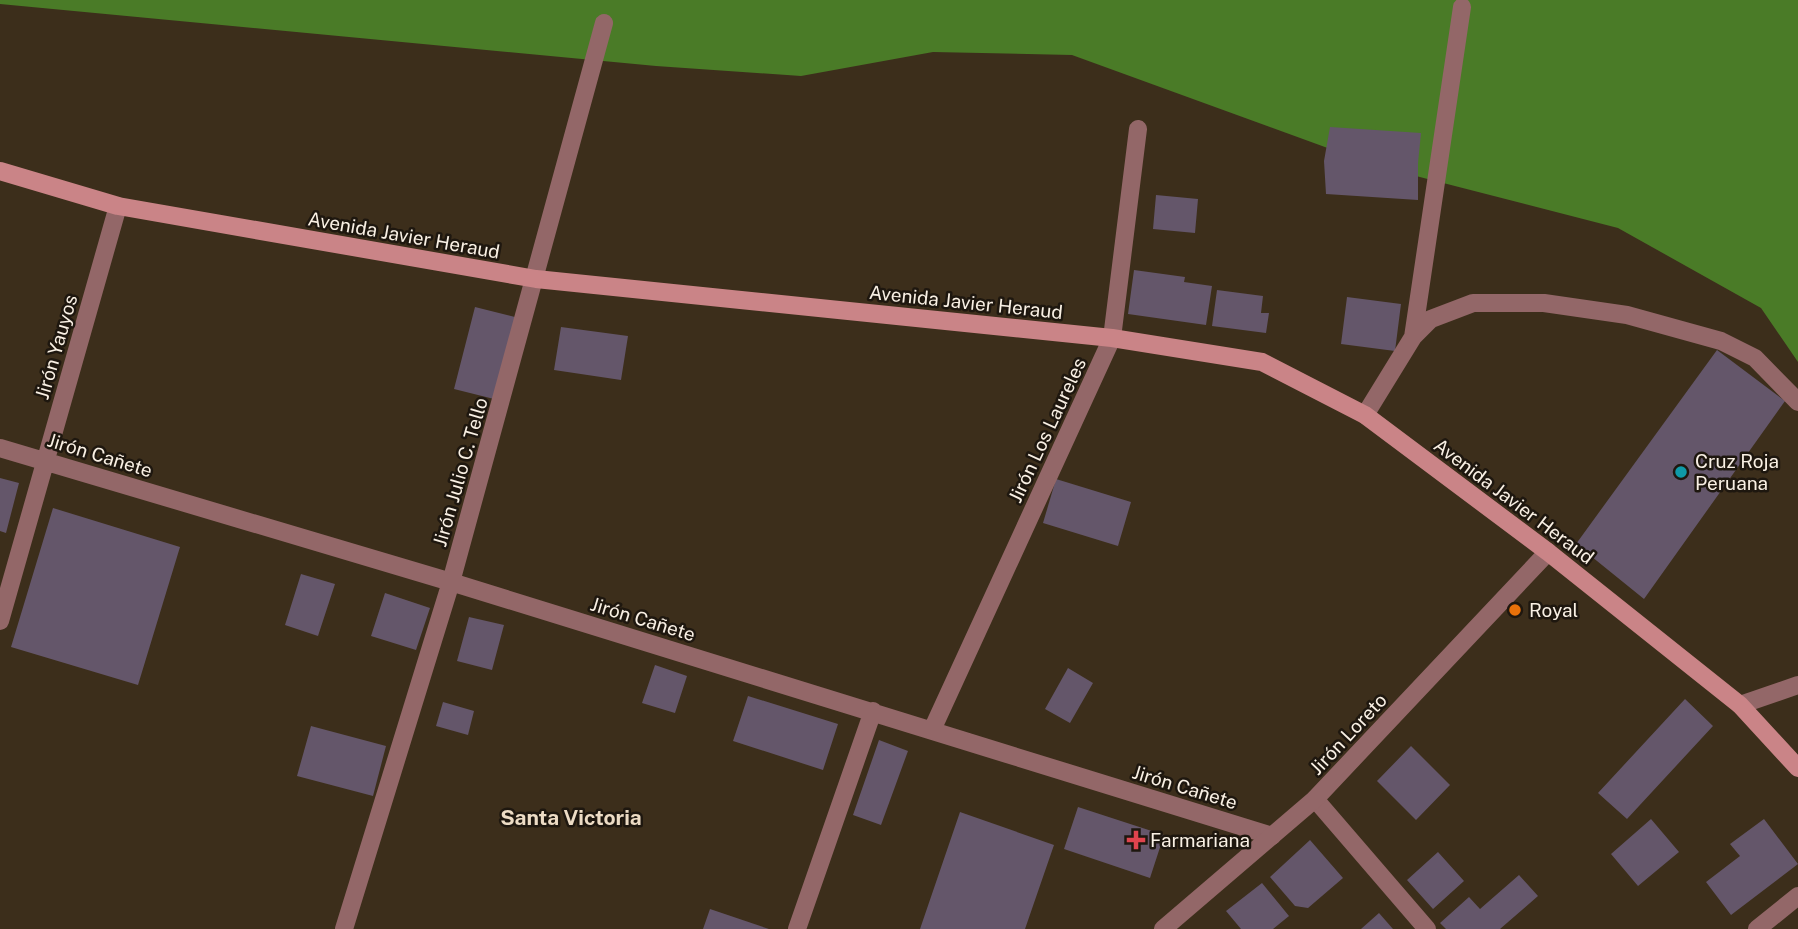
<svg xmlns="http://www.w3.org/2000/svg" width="1798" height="929" font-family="'Public Sans',sans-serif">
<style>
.forest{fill:#4a7b27}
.building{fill:#64566a}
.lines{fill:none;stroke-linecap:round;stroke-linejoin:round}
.minor{stroke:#936768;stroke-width:18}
.tertiary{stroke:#936768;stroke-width:18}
.secondary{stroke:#ca8487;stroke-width:18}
.culture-dot{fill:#0f9aa8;stroke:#1e170f;stroke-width:2.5}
.food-dot{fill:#e8710a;stroke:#1e170f;stroke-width:2.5}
.health-dot{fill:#e0444e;stroke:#1e170f;stroke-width:2.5}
.labels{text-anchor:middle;stroke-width:5;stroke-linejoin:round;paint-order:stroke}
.street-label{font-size:19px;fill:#f9f0e4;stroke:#1e170f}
.poi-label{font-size:19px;fill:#f9f0e4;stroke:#1e170f;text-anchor:start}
.neighbourhood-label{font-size:21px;font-weight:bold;fill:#eddcc5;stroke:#1e170f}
</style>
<rect width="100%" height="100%" fill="#3c2e1b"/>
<path class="forest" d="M0,0H1798V362L1761,308L1618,228L1377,166L1072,55L933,52L801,76L656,66L0,4Z"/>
<path class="building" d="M1330,127L1421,133L1418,163V200L1326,194L1324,161Z
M1156,195L1198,199L1195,233L1153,229Z
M1134,270L1185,277L1184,282L1212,286L1206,325L1128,314Z
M1217,290L1263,296L1261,313H1269L1266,333L1212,326Z
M1347,297L1401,304L1395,351L1341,344Z
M475,307L515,317L494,399L454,389Z
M561,327L628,336L621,380L554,370Z
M1717,350L1785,401L1644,599L1576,544Z
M0,478L19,483L6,533L0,531Z
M1056,479L1131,502L1118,546L1043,523Z
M53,508L180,547L138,685L11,647Z
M301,574L335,584L318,636L285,625Z
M385,593L430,608L416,650L371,636Z
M469,617L504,625L492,670L457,661Z
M655,665L687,676L675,713L642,703Z
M1068,668L1093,683L1070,723L1045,709Z
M748,696L838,724L823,770L733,741Z
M1685,699L1713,726L1627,819L1598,793Z
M443,702L474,711L468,735L436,726Z
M311,726L386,746L373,796L297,776Z
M879,740L908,751L881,825L853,815Z
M1411,746L1450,785L1416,820L1377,781Z
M1078,807L1164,835L1150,878L1064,849Z
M960,812L1054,845L1025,929H920Z
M1651,819L1679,852L1638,886L1611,854Z
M1764,819L1798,864L1731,915L1706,882L1740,856L1730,844Z
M1310,840L1343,878L1308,908L1295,906L1270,877Z
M1438,852L1464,881L1433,909L1407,880Z
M1519,875L1538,896L1500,929H1446L1440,923L1469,897L1480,909Z
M1262,883L1289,916L1273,929H1241L1226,911Z
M710,909L769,929H703Z
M1379,913L1393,929H1361Z"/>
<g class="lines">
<path class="minor" d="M1413,337L1462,7
M1365,415L1413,337L1431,319L1473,303H1544L1627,315L1721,341L1755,358L1798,402
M0,448L451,582L1272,836
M0,621L118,206
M1740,705L1798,685
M932,730L1112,338L1138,129
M1315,799L1427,929
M344,929L451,582L604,23
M797,929L873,711
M1757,929L1798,896"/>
<path class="tertiary" d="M1163,929L1315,799L1548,552"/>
<path class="secondary" d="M0,171L118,206L536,279L1112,338L1262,362L1365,415L1548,552L1740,705L1798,768"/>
</g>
<circle class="culture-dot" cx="1681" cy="472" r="7"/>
<circle class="food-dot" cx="1515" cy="610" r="7"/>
<path class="health-dot" d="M1132.5 829.5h7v7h7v7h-7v7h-7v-7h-7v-7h7z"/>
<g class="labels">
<g class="street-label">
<text transform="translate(404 235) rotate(10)" y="7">Avenida Javier Heraud</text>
<text transform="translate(966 302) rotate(6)" y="7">Avenida Javier Heraud</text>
<text transform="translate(56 347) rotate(-74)" y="7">Jirón Yauyos</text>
<text transform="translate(1047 430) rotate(-65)" y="7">Jirón Los Laureles</text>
<text transform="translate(100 455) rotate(17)" y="7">Jirón Cañete</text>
<text transform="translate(460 472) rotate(-74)" y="7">Jirón Julio C. Tello</text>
<text transform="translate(1514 501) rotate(37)" y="7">Avenida Javier Heraud</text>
<text transform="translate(643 619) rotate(17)" y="7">Jirón Cañete</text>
<text transform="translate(1348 734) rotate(-47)" y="7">Jirón Loreto</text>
<text transform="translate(1185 787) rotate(17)" y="7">Jirón Cañete</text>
</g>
<g class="poi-label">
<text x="1695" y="468">Cruz Roja<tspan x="1695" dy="22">Peruana</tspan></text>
<text x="1529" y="617">Royal</text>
<text x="1150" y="847">Farmariana</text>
</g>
<g class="neighbourhood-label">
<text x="571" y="825">Santa Victoria</text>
</g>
</g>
</svg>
